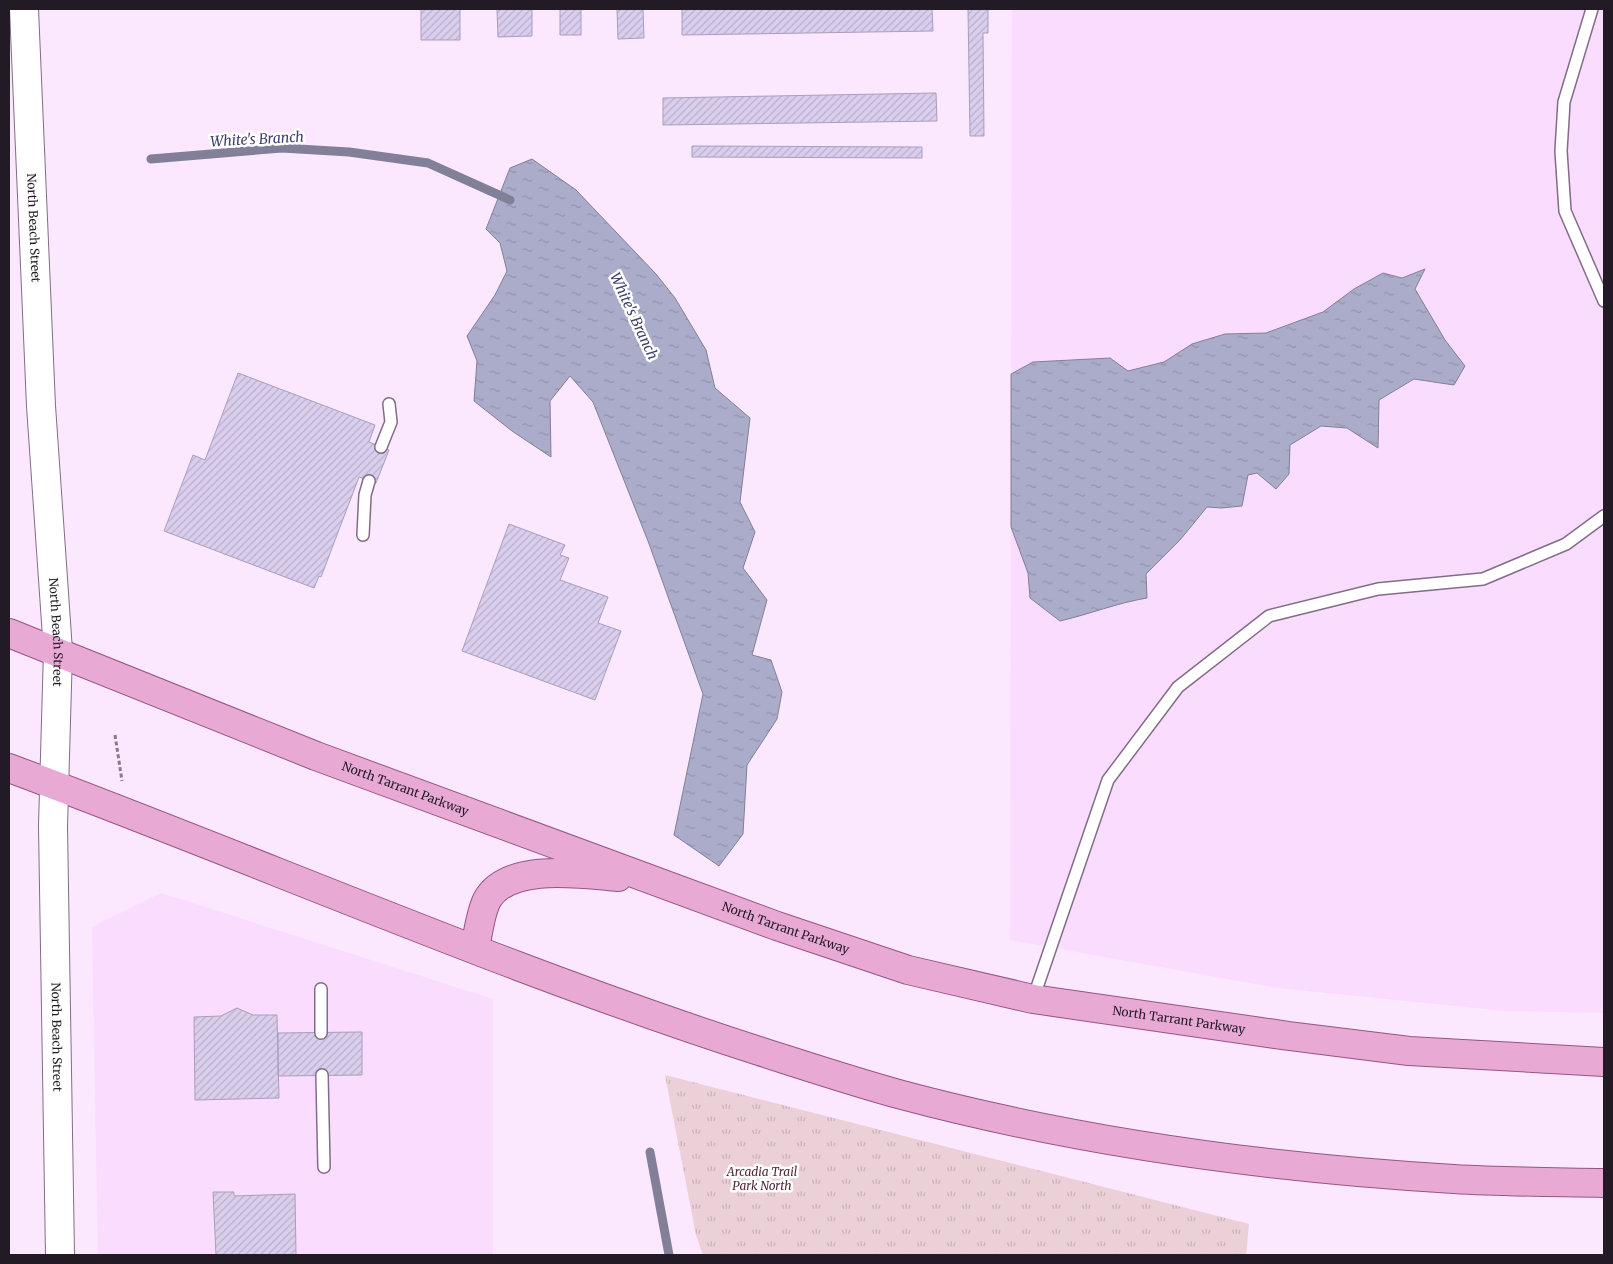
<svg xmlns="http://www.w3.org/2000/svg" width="1613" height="1264" font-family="Merriweather,serif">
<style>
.built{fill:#f9dcff}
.park{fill:url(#park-tufts)}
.water{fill:url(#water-ripples);stroke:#818098}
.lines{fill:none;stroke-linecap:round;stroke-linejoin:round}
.stream{stroke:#818098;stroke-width:9}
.building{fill:url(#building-hatch);stroke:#a99ebd}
.service-casing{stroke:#826d87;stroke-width:14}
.secondary-casing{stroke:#826d87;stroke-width:30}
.primary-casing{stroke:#985385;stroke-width:30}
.path{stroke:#887a8a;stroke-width:3;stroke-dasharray:4 2.5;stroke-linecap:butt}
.service{stroke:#fff;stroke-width:11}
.secondary{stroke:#fff;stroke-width:28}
.primary{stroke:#e8aad5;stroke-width:28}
.labels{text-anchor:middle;stroke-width:5;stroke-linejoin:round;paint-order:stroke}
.street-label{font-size:12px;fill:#221a24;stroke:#fff}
.park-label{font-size:12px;font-style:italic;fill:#552536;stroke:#fff}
.water-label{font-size:14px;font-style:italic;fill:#40406d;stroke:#fff}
</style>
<defs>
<pattern id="park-tufts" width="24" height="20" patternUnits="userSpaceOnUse" patternTransform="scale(1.25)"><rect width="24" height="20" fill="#ebd0d7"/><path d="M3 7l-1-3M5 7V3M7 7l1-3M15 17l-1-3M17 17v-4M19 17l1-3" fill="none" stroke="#c9b2b8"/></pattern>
<pattern id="water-ripples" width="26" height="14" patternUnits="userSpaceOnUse" patternTransform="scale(1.25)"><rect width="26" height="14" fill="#aaacca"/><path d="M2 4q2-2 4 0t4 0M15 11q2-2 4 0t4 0" fill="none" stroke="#9293ad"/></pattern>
<pattern id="building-hatch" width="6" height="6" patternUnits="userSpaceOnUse" patternTransform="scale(1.25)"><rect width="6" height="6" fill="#d9ceed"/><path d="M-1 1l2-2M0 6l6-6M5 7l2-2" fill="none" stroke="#bab0cb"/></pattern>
</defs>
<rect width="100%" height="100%" fill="#fbe7fe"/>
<path class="built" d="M1012,9H1604V1013L1506,1011L1278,988L1010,940Z
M161,893L493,999V1255H98L92,927Z"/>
<path class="park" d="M665,1075L1249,1224L1246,1255H703L696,1235Z"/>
<path class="water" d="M532,159L576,190L656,274L675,298L706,350L715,388L750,418L740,502L755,532L743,568L767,600L752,655L771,660L782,692L777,719L747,765L743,834L719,866L674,835L703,694L648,541L593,402L570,376L550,401L551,457L512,431L474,401L477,361L467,336L495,295L507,271L500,243L486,229L510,168Z
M1425,269L1415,289L1445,340L1465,366L1454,385L1414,379L1379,400L1378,448L1347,428L1321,426L1290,445L1289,474L1276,489L1257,473L1248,475L1242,506L1221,508L1207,507L1180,540L1146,574L1147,598C1117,603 1090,614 1060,621L1030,598L1028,573L1011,527V374L1033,362L1110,358L1128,371L1164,362L1192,344L1225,334L1266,333L1323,312L1354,289L1383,273L1402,278Z"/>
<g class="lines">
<path class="stream" d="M151,159L282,148L349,152L428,163L510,200
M650,1152L669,1255"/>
</g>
<path class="building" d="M421,9H460V40H421Z
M497,9H532V36L498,37Z
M560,9H581V35H560Z
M617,9H643L644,38L618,39Z
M682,9H932L933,31L682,35Z
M968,9H988V33H983L984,136H970Z
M936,93L937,121L663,125V98Z
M692,146L922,147V158L692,157Z
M238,373L375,425L369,442L389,450L376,483L359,477L321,577L319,576L314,588L164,531L193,455L205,460Z
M509,524L565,545L560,555L569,558L560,580L608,597L598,623L621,631L595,700L462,651Z
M237,1008L253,1015H277L279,1098L195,1100L194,1017L221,1016Z
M362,1032V1075L278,1076V1033Z
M213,1192H234V1196L295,1194L296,1255H216Z"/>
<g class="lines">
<defs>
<path id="service" d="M1592,9L1564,102L1561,151L1565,211L1604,301
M381,447L391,422L389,404
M363,535L365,495L369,481
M1033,999L1108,780L1178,687L1269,616L1378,589L1483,579L1566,544L1604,516
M321,1033V989
M322,1075L324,1167"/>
<g id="secondary">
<path id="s1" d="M24,9L41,406L58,651L53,826L60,1255"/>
</g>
<g id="primary">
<path id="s2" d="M9,633L316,756L777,926L908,970L1033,999L1289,1036L1409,1051L1604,1062"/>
<path d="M9,768C259,861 504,969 759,1051C806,1066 854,1082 902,1095C1082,1143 1268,1168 1454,1179C1504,1182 1554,1182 1604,1183"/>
<path d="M475,949C478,934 480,914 487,900C508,862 583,874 618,877"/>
</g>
</defs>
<use href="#service" class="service-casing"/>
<use href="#secondary" class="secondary-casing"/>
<use href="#primary" class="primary-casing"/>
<path class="path" d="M115,735L122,781"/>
<use href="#service" class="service"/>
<use href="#secondary" class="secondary"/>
<use href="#primary" class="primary"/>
</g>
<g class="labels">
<g class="street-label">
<text dy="4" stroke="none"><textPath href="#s1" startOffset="219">North Beach Street</textPath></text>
<text dy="4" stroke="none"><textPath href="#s1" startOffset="624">North Beach Street</textPath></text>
<text dy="4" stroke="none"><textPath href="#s2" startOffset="426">North Tarrant Parkway</textPath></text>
<text dy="4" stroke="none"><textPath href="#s2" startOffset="831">North Tarrant Parkway</textPath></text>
<text dy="4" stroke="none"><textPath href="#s2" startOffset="1236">North Tarrant Parkway</textPath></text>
<text dy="4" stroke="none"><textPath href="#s1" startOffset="1029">North Beach Street</textPath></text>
</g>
<g class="park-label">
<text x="762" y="1176">Arcadia Trail<tspan x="762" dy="14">Park North</tspan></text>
</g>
<g class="water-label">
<text transform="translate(257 139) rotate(-3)" y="5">White's Branch</text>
<text transform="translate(634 316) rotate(65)" y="5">White's Branch</text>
</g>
</g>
<rect width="1613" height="1264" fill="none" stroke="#221a24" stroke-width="20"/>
</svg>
